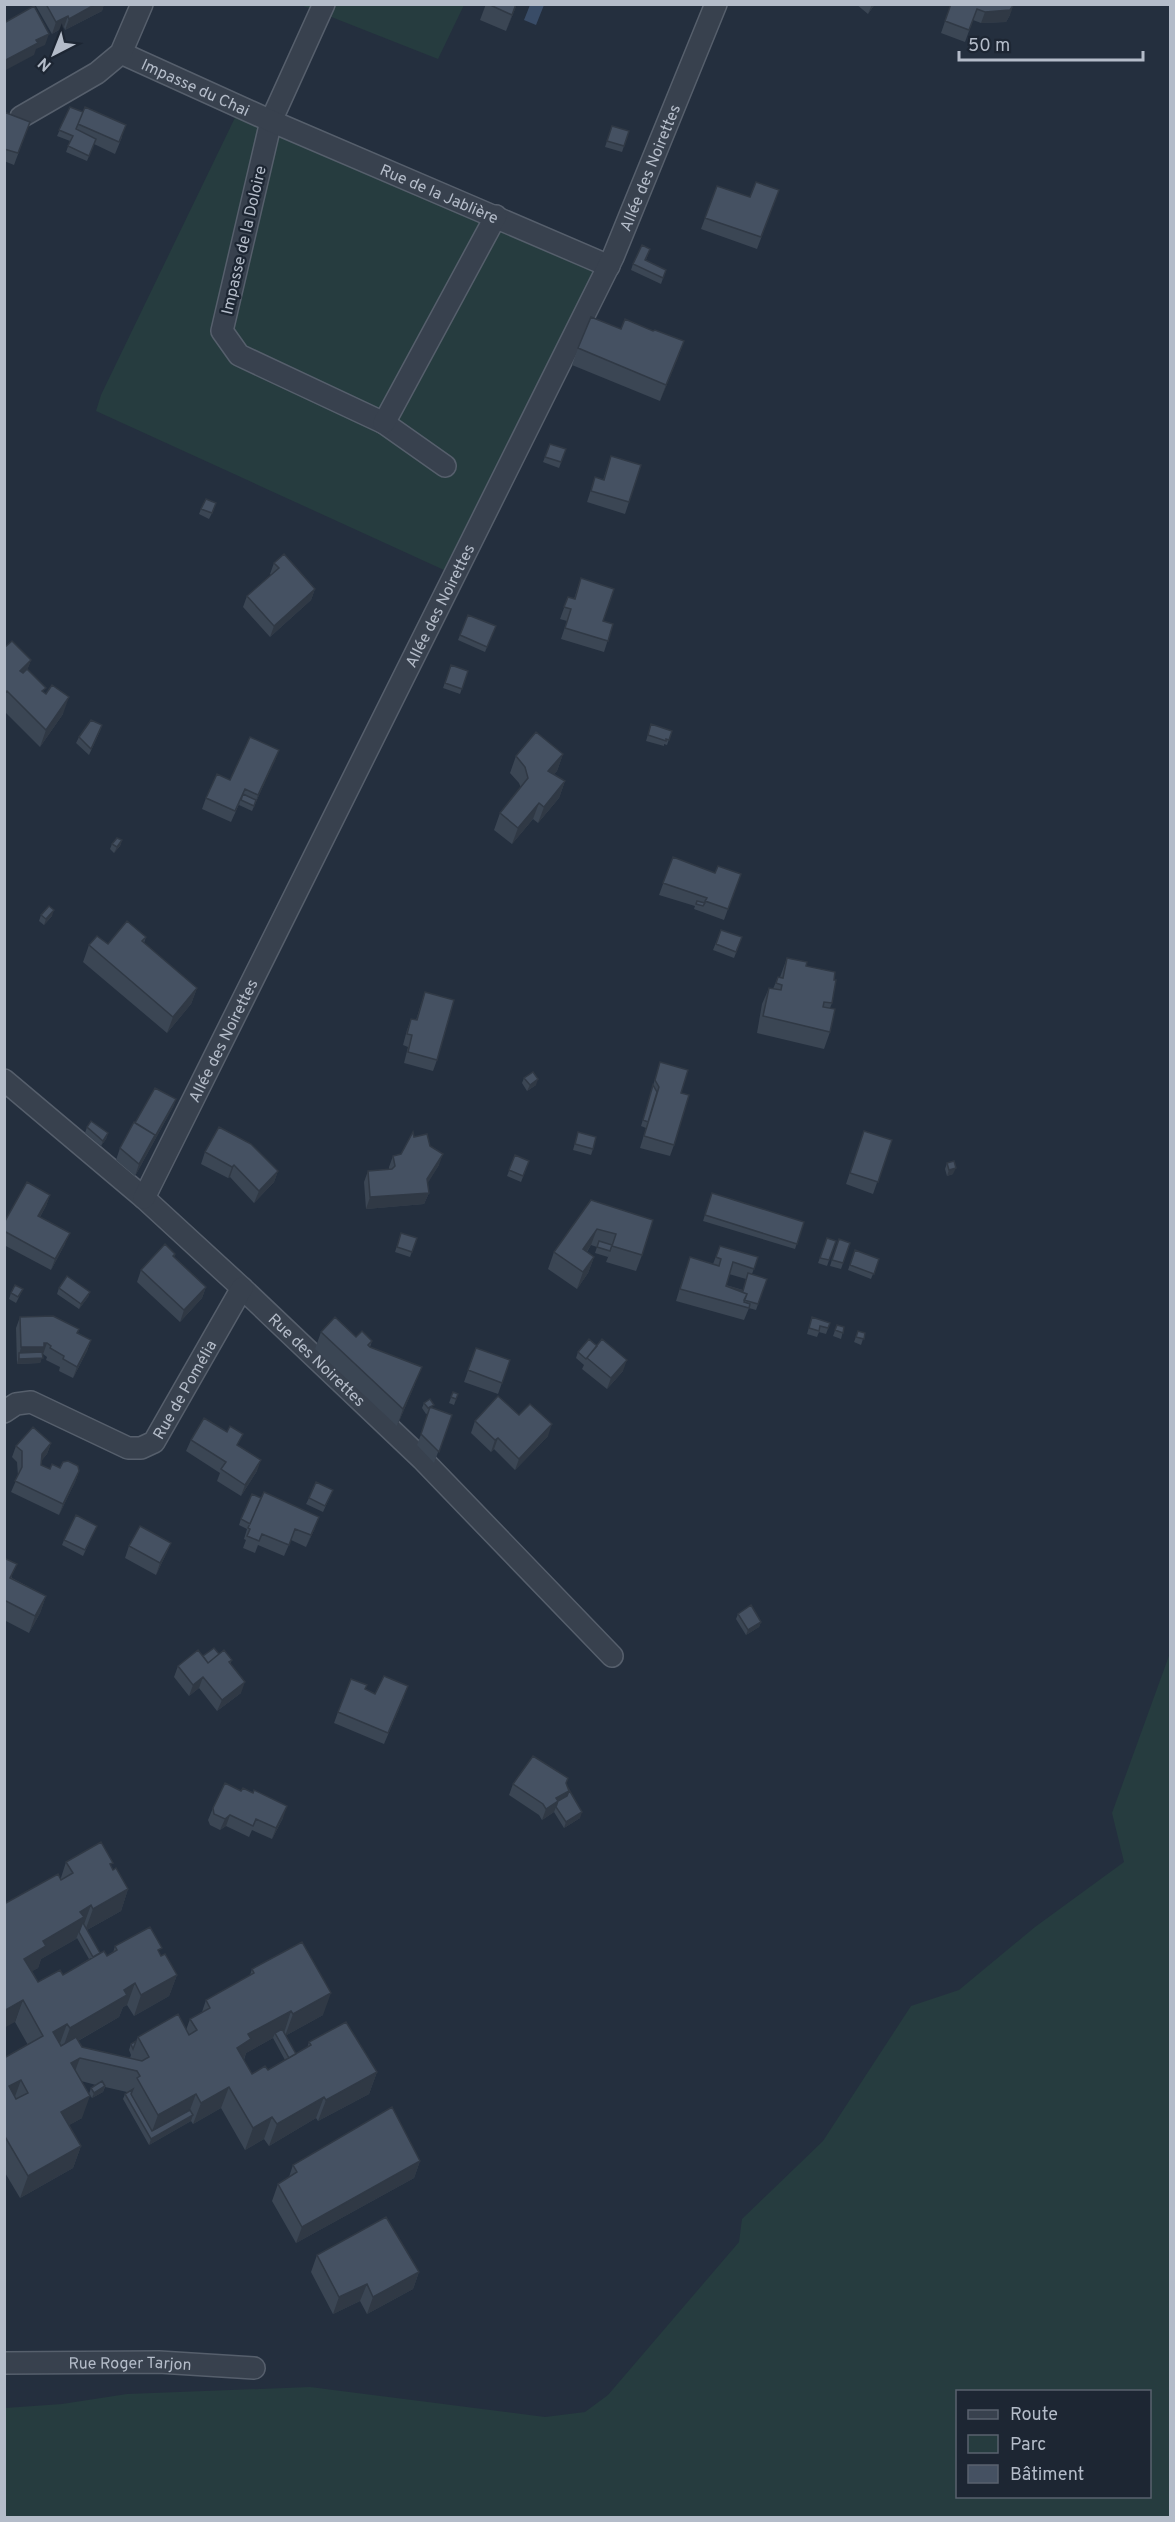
<svg xmlns="http://www.w3.org/2000/svg" width="1175" height="2522" font-family="Overpass,sans-serif">
<style>
.green{fill:#263c3f;fill-rule:evenodd}
.water{fill:#394c67}
.lines{fill:none;stroke-linecap:round;stroke-linejoin:round}
.minor-casing{stroke:#565f6c;stroke-width:24}
.minor{stroke:#38414e;stroke-width:21}
.wall{fill:#3b4654;fill-rule:evenodd}
.shaded-wall{fill:#303945}
.building{fill:#455162;stroke:#303945;stroke-width:1.5;fill-rule:evenodd}
.labels{text-anchor:middle;stroke-width:4.5;stroke-linejoin:round;paint-order:stroke}
.street-label{font-size:16px;fill:#b4bcc9;stroke:#1d2633}
</style>
<rect width="100%" height="100%" fill="#242f3e"/>
<path class="green" d="M301,5H464L438,59Z
M245,97L607,253L444,570L96,411L101,395Z
M1170,1653V2517H5V2408L62,2404L127,2394L310,2387L545,2417L585,2412L608,2395L739,2242L742,2219L823,2141L911,2006L959,1990L1035,1927L1124,1862L1112,1813ZM958,2392H1150V2496H958Z"/>
<path class="water" d="M530,5H544L536,25L524,20Z"/>
<g class="lines">
<defs>
<g id="minor">
<path d="M324,4L271,121L222,331L239,355L384,423L445,466"/>
<path id="s1" d="M121,53L271,121L609,266"/>
<path d="M21,117L97,73L121,53L142,4"/>
<path d="M384,423L496,216"/>
<path id="s2" d="M4,1080L144,1198L242,1288L422,1459L612,1656"/>
<path id="s3" d="M144,1198L613,257L716,4"/>
<path id="s4" d="M4,1412L16,1404L31,1402L128,1448H141L154,1442L242,1288"/>
<path id="s5" d="M4,2363L159,2362L254,2368"/>
</g>
</defs>
<use href="#minor" class="minor-casing"/>
<use href="#minor" class="minor"/>
</g>
<path class="wall" d="M37,4H104L102,11L65,30L64,27L52,34L36,6Z
M486,4H517L506,31L480,20Z
M856,4H875L868,14Z
M951,4L1010,15L1006,22L981,23L973,20L965,42L941,33Z
M70,107L122,137L115,154L94,144L87,161L66,152L70,141L57,136Z
M4,112L30,122L14,165L4,161Z
M612,126L629,131L622,152L605,147Z
M717,186L750,197L779,190L757,249L701,229Z
M650,249L646,260L666,270L661,284L631,270L633,264Z
M621,329L653,331L684,341L660,401L572,365L578,348Z
M550,444L566,449L559,468L543,462Z
M611,456L629,502L625,514L587,502L595,477L603,480Z
M201,509H214L209,519L199,514Z
M274,563L315,589L311,600L270,637L243,607L247,596L271,575L270,574Z
M581,578L603,621L613,624L604,652L561,639L567,621L560,619L568,597L574,599Z
M468,615L496,626L485,652L458,640Z
M4,648L31,660L27,670L44,693L63,714L40,747L4,711Z
M451,665L468,671L460,694L443,688Z
M651,724L672,731L667,745L664,744V746L646,741Z
M102,725L100,731L89,755L76,743L79,737Z
M279,750L252,811L239,805L240,802L231,822L202,809L206,798L230,780Z
M563,754L557,771L554,774L565,781L559,798L538,823L533,819L512,844L494,830L500,813L521,788L519,783L510,773L516,756Z
M122,840L120,846L114,853L110,849L112,844Z
M673,857L728,909L724,920L694,909L695,906L659,895Z
M41,915L52,916L44,925L39,921Z
M721,930L742,937L734,958L713,950Z
M146,937L144,943L197,988L191,1004L167,1033L83,962L89,945L108,944Z
M787,958L806,966L832,1003L830,1008V1032L824,1049L757,1033L762,1004L769,988L773,989L778,977H780Z
M425,992L437,1060L433,1071L404,1063L408,1047L403,1045L407,1030L411,1019L416,1020Z
M660,1062L681,1093L674,1145L670,1156L640,1148L646,1128L641,1126Z
M524,1078L536,1085L527,1091L522,1083Z
M174,1105L135,1176L116,1160L120,1148L135,1123Z
M87,1127L108,1133L106,1139L101,1146L85,1133Z
M578,1132L593,1149L591,1155L573,1150Z
M414,1137L430,1146L439,1165L427,1183L429,1193L424,1204L366,1209L364,1182L368,1171L389,1169V1167L393,1156L401,1154Z
M892,1140L873,1194L846,1184L860,1142Z
M205,1152L278,1171L274,1182L254,1203L230,1177L228,1178L201,1164Z
M515,1155L529,1161L521,1182L507,1176Z
M947,1163L953,1174L947,1176L945,1169Z
M712,1193L804,1222L795,1249L703,1221Z
M50,1195L46,1206L40,1217L65,1244L51,1270L4,1245V1223Z
M591,1200L642,1255L636,1271L606,1262L609,1255L608,1257L595,1253L597,1247L591,1245L587,1252L594,1257L588,1273L577,1289L548,1269L554,1252Z
M401,1233L417,1238L410,1257L395,1252Z
M827,1238L836,1241L827,1266L818,1263Z
M839,1239L850,1243L841,1269L830,1266Z
M720,1246L758,1257L752,1274L767,1279L756,1310L749,1308L744,1320L676,1301L686,1268L713,1264ZM729,1274L746,1279L743,1290L726,1285Z
M855,1250L879,1259L871,1279L848,1270Z
M175,1254L174,1257L206,1287L202,1298L180,1322L137,1282L141,1270Z
M59,1288L90,1292L88,1297L79,1309L57,1294Z
M23,1289L16,1303L9,1299L11,1293Z
M20,1317L79,1329L78,1333L91,1340L87,1351L73,1378L59,1371L60,1367L46,1360L47,1357L43,1354L40,1363L17,1364L16,1328Z
M812,1317L830,1323L826,1334L819,1332L817,1337L807,1334Z
M837,1325L844,1327L841,1339L833,1336Z
M858,1331L865,1333L861,1345L854,1342Z
M321,1332L356,1337L372,1341L370,1347L415,1384L397,1426L315,1349Z
M476,1348L510,1360L498,1394L464,1382Z
M578,1352L623,1371L607,1389L582,1369L584,1365L576,1358Z
M453,1392L458,1394L454,1405L449,1403Z
M424,1403L433,1408L452,1415L434,1463L417,1445L429,1413L426,1414L422,1408Z
M519,1415L548,1436L515,1470L494,1449L491,1452L471,1433L475,1421Z
M191,1440L238,1446L257,1471L241,1496L217,1481L220,1473L186,1451Z
M51,1443L47,1454L41,1461V1465L50,1469L60,1468L79,1471L75,1482L59,1515L11,1492L18,1476L17,1462L12,1457L16,1446Z
M333,1490L323,1512L306,1504L309,1498Z
M241,1519L315,1528L306,1547L291,1540L284,1556L258,1545L255,1553L243,1548L246,1540L244,1539L247,1529L239,1525Z
M94,1532L83,1556L62,1545L64,1540Z
M171,1543L166,1554L156,1575L125,1558L129,1546Z
M4,1558L12,1578L46,1596L40,1613L29,1633L4,1620Z
M738,1614L761,1622L759,1627L746,1635L736,1619Z
M219,1654L232,1660L230,1664L241,1693L217,1711L199,1688L189,1696L174,1677L178,1666L203,1656Z
M365,1689L375,1694L404,1697L384,1744L334,1723L338,1712Z
M566,1783L580,1818L564,1828L554,1812L542,1820L539,1815L509,1795L513,1784Z
M213,1808L283,1818L272,1839L252,1830L249,1837L226,1826L220,1830L210,1825L208,1820Z
M66,1862L111,1867L128,1889L121,1911L87,1930L100,1953L107,1956L113,1953L115,1946L160,1954L177,1975L169,1996L134,2016L127,2005L123,2007L119,2017L78,2041L82,2047L130,2058L131,2055L129,2050L131,2044L136,2041L138,2037L186,2030L190,2019L202,2012L206,2000L250,1975L252,1969L323,2015L285,2036L296,2054L307,2048L309,2042L377,2072L369,2094L318,2121L316,2118L269,2146L264,2139L245,2150L221,2108L193,2124L191,2121L149,2145L123,2099L125,2094L127,2092L105,2087L103,2092L92,2098L89,2094L91,2088L96,2085L81,2081L82,2118L69,2125L81,2146L73,2168L20,2198L4,2171V2058L28,2045L15,2022ZM77,1938L89,1959L63,1975L38,1982L32,1971L38,1968L41,1959L76,1939ZM273,2038L285,2060L268,2070L252,2074L244,2060L246,2053Z
M420,2161L414,2178L296,2243L272,2201L278,2184L289,2177L293,2165Z
M317,2255L419,2272L413,2289L367,2314L360,2301L333,2314L311,2272Z"/>
<path class="shaded-wall" d="M96,4H104L102,11L65,30L69,19Z
M516,4H517L506,31L512,15Z
M872,4H875L868,14Z
M1014,4L1010,15L1006,22L981,23L985,12Z
M68,16L64,27L52,34L56,22Z
M49,34L45,45L36,49L34,55L4,71V61L36,40Z
M684,341L678,358L660,401L666,385Z
M315,589L311,600L270,637L274,626Z
M31,660L25,676L20,671Z
M69,697L63,714L40,747L46,730Z
M279,750L275,761L254,806L258,795Z
M563,754L557,771L542,788L548,771Z
M565,781L559,798L538,823L544,807Z
M539,803L533,819L512,844L518,828Z
M122,840L120,846L114,853L117,847Z
M54,910L52,916L44,925L46,919Z
M197,988L191,1004L167,1033L173,1017Z
M538,1079L536,1085L527,1091L530,1085Z
M176,1099L174,1105L135,1176L139,1164Z
M108,1133L106,1139L101,1146L103,1141Z
M443,1154L439,1165L423,1191L427,1179Z
M234,1165L230,1177L228,1178L232,1167Z
M956,1168L953,1174L947,1176L949,1170Z
M278,1171L274,1182L254,1203L259,1191Z
M429,1193L424,1204L366,1209L370,1197Z
M50,1195L46,1206L34,1227L38,1216Z
M597,1229L591,1245L577,1266L583,1249Z
M70,1233L65,1244L51,1270L55,1259Z
M594,1257L588,1273L577,1289L583,1272Z
M206,1287L202,1298L180,1322L184,1310Z
M90,1292L88,1297L79,1309L81,1304Z
M91,1340L87,1351L73,1378L77,1367Z
M47,1343L40,1363L17,1364L21,1347Z
M627,1360L623,1371L607,1389L611,1378Z
M422,1367L415,1384L397,1426L403,1409Z
M552,1424L548,1436L515,1470L519,1459Z
M498,1438L494,1449L491,1452L495,1440Z
M51,1443L47,1454L38,1465L42,1454Z
M261,1460L257,1471L241,1496L245,1485Z
M79,1471L75,1482L59,1515L63,1504Z
M319,1517L315,1528L306,1547L311,1535Z
M171,1543L166,1554L156,1575L160,1563Z
M46,1596L40,1613L29,1633L35,1616Z
M761,1622L759,1627L746,1635L748,1630Z
M203,1677L199,1688L189,1696L193,1685Z
M245,1682L241,1693L217,1711L222,1700Z
M569,1791L565,1802L556,1807L554,1812L542,1820L546,1809L556,1798Z
M287,1806L283,1818L272,1839L276,1828Z
M582,1812L580,1818L564,1828L566,1822Z
M230,1815L226,1826L220,1830L225,1819Z
M128,1889L121,1911L85,1931L93,1909Z
M91,1905L83,1927L80,1929L76,1939L41,1959L38,1968L16,1980L24,1959L43,1941L80,1912Z
M177,1975L169,1996L134,2016L141,1995Z
M135,1983L127,2005L123,2007L119,2017L62,2050L70,2028L124,1990Z
M331,1993L323,2015L285,2036L293,2014Z
M23,2000L15,2022L4,2028V2011Z
M291,2011L284,2033H275L273,2038L246,2053L243,2061L237,2048L248,2034Z
M67,2024L59,2046L53,2032Z
M80,2058L72,2079L71,2063Z
M377,2072L369,2094L318,2121L326,2100Z
M21,2080L13,2102L9,2086Z
M105,2086L103,2092L92,2098L94,2093Z
M229,2087L221,2108L193,2124L201,2103Z
M196,2094L188,2115L150,2137L158,2115Z
M90,2096L82,2118L53,2134L61,2112Z
M324,2097L316,2118L269,2146L277,2124Z
M193,2115L191,2121L149,2145L151,2139Z
M272,2117L264,2139L245,2150L253,2128Z
M81,2146L73,2168L20,2198L28,2176Z
M420,2161L414,2178L296,2243L302,2227Z
M419,2272L413,2289L367,2314L373,2297Z
M367,2284L360,2301L333,2314L339,2297Z"/>
<path class="building" d="M46,4H96L69,19L68,16L56,22Z
M488,4H516L512,15Z
M951,4H1014L1010,10L985,12L977,9L969,30L945,21Z
M34,6L49,34L36,40L38,43L4,61V23Z
M70,107L83,112L76,129L96,139L89,156L68,146L73,136L59,130Z
M85,107L126,125L119,142L78,124Z
M4,112L30,122L18,153L4,149Z
M612,126L629,131L624,146L607,141Z
M756,182L779,190L761,237L705,218L717,186L750,197Z
M642,245L650,249L645,260L666,270L663,278L633,264Z
M591,317L621,329L625,319L653,331L655,330L684,341L666,385L578,348Z
M550,444L566,449L561,462L545,457Z
M611,456L641,465L629,502L591,491L595,477L604,480Z
M206,499L216,503L212,513L201,509Z
M284,554L315,589L274,626L247,596L279,568L274,563Z
M581,578L614,589L603,621L613,624L608,641L565,628L571,609L564,607L568,597L575,599Z
M468,615L496,626L487,647L460,635Z
M12,641L31,660L20,671L23,673L27,669L46,688L42,691L46,694L52,685L69,697L46,730L7,691L4,694V648Z
M451,665L468,671L462,689L445,683Z
M91,720L102,725L91,749L79,737Z
M651,724L672,731L669,740L666,739V741L648,735Z
M536,732L563,754L548,771L565,781L544,807L539,803L518,828L500,813L528,778L525,767L516,756Z
M250,737L279,750L258,795L245,789L235,811L206,798L217,774L230,780Z
M243,794L256,800L254,806L241,800Z
M117,838L122,840L117,847L112,844Z
M673,857L715,873L718,866L741,874L728,909L705,901L707,898L663,883Z
M697,901L705,903L703,906L696,904Z
M49,906L54,910L46,919L41,915Z
M127,921L146,937L142,941L197,988L173,1017L89,945L97,936L108,944Z
M721,930L742,937L736,952L716,944Z
M787,958L807,962L806,966L835,972L834,980H836L832,1003L824,1002L823,1007L835,1009L830,1032L763,1016L769,988L781,990L782,985L776,983L778,977L783,978Z
M425,992L454,1000L437,1060L408,1052L412,1035L407,1034L411,1019L417,1020Z
M660,1062L688,1070L681,1093L689,1095L674,1145L644,1136L659,1087L655,1080Z
M533,1072L538,1079L530,1085L524,1078Z
M653,1085L657,1092L648,1122L643,1120Z
M155,1088L176,1099L153,1140L155,1135L135,1123Z
M91,1121L108,1133L103,1141L87,1127Z
M134,1122L155,1135L139,1164L120,1148Z
M219,1127L251,1144L278,1171L259,1191L234,1165L232,1167L205,1152Z
M864,1131L892,1140L878,1182L850,1173Z
M413,1132L414,1137L427,1134L430,1146L443,1154L427,1179L429,1193L370,1197L368,1171L392,1169L395,1166L393,1156L401,1154Z
M578,1132L596,1137L593,1149L575,1144Z
M515,1155L529,1161L523,1176L509,1170Z
M954,1161L956,1168L949,1170L947,1163Z
M27,1182L50,1195L38,1216L70,1233L55,1259L4,1231V1223Z
M712,1193L804,1222L797,1244L705,1215Z
M591,1200L653,1220L642,1255L612,1246L616,1234L597,1229L583,1249L594,1257L583,1272L554,1252Z
M401,1233L417,1238L412,1252L397,1247Z
M827,1238L836,1241L829,1260L820,1258Z
M839,1239L850,1243L843,1263L832,1260Z
M599,1241L612,1245L610,1251L597,1247Z
M165,1244L175,1254L173,1256L206,1287L184,1310L141,1270Z
M720,1246L758,1257L754,1269L733,1262L726,1286L747,1294L744,1302L750,1304L749,1308L680,1289L690,1257L719,1266L721,1259L716,1257Z
M855,1250L879,1259L874,1274L850,1265Z
M748,1273L767,1279L758,1304L744,1300L747,1294L726,1286L743,1291Z
M67,1276L90,1292L81,1304L59,1288Z
M15,1285L23,1289L18,1297L11,1293Z
M53,1316L79,1329L77,1333L91,1340L77,1367L63,1359L64,1356L50,1348L51,1346L47,1343H44V1347H21L20,1317Z
M335,1317L356,1337L362,1331L372,1341L368,1345L370,1347L422,1367L403,1409L321,1332Z
M812,1317L830,1323L828,1328L820,1326L819,1331L809,1328Z
M837,1325L844,1327L843,1333L835,1330Z
M858,1331L865,1333L864,1339L856,1337Z
M589,1339L597,1346L586,1359L578,1352Z
M602,1339L627,1360L611,1378L587,1358Z
M476,1348L510,1360L502,1383L468,1370Z
M42,1352L43,1358L19,1359V1353Z
M453,1392L458,1394L456,1399L451,1397Z
M498,1396L519,1415L530,1404L552,1424L519,1459L498,1438L495,1440L475,1421Z
M430,1399L434,1405L428,1408L424,1403Z
M430,1407L452,1415L439,1452L421,1434Z
M204,1418L227,1432L230,1426L243,1434L237,1445L261,1460L245,1485L221,1469L226,1462L191,1440Z
M33,1427L51,1443L42,1454L41,1465L50,1469L52,1464L60,1468L63,1462L68,1461L78,1466L79,1471L63,1504L15,1481L22,1467V1451L16,1446Z
M316,1482L333,1490L325,1506L309,1498Z
M264,1492L319,1517L311,1535L295,1529L289,1545L262,1534L259,1541L247,1536L250,1529L248,1528Z
M252,1494L261,1498L250,1524L241,1519Z
M76,1515L97,1526L85,1550L64,1540Z
M140,1526L171,1543L160,1563L129,1546Z
M4,1558L17,1564L10,1578L46,1596L35,1616L4,1600Z
M751,1605L761,1622L748,1630L738,1614Z
M214,1648L219,1654L208,1663L203,1656Z
M198,1650L208,1663L224,1650L232,1660L229,1662L245,1682L222,1700L203,1677L193,1685L178,1666Z
M384,1676L408,1686L388,1733L338,1712L351,1679L367,1685L365,1689L375,1694Z
M533,1756L568,1778L566,1783L569,1791L556,1798L558,1801L546,1809L543,1804L513,1784Z
M225,1783L241,1791L243,1788L253,1793L254,1790L287,1806L276,1828L256,1819L253,1826L230,1815L225,1819L214,1814L213,1808Z
M568,1788L582,1812L566,1822L556,1807L558,1801L567,1796L569,1791Z
M101,1842L113,1863L110,1864L113,1870L116,1868L128,1889L93,1909L91,1905L80,1912L84,1917L43,1941L46,1946L24,1959L38,1982L60,1970L63,1975L104,1951L107,1956L117,1950L115,1946L150,1927L162,1948L158,1950L161,1956L165,1954L177,1975L141,1995L135,1983L124,1990L127,1995L70,2028L67,2024L53,2032L61,2046L76,2037L82,2047L142,2061L149,2057L138,2037L178,2014L189,2035L197,2030L190,2019L210,2008L206,2000L254,1973L252,1969L302,1942L331,1993L293,2014L291,2011L248,2034L251,2039L237,2048L252,2074L265,2066L268,2070L311,2045L309,2042L346,2022L377,2072L326,2100L324,2097L277,2124L272,2117L253,2128L229,2087L201,2103L196,2094L158,2115L137,2078L140,2076L137,2071L80,2058L71,2063L90,2096L61,2112L81,2146L28,2176L4,2135V2058L43,2036L23,2000L4,2011V1904L58,1874L61,1880L73,1873L66,1862ZM21,2080L28,2093L16,2099L9,2086Z
M83,1923L100,1953L93,1957L79,1932L82,1924Z
M282,2029L296,2054L289,2058L275,2033Z
M136,2041L133,2049L131,2044Z
M102,2081L105,2086L94,2093L91,2088Z
M133,2089L131,2094L152,2131L190,2110L193,2115L151,2139L125,2094Z
M392,2107L420,2161L302,2227L278,2184L297,2172L293,2165Z
M386,2217L419,2272L373,2297L367,2284L339,2297L317,2255Z"/>
<g class="labels">
<g class="street-label">
<text dy="6" stroke="none"><textPath href="#s1" startOffset="82">Impasse du Chai</textPath></text>
<text dy="6" stroke="none"><textPath href="#s3" startOffset="1148">Allée des Noirettes</textPath></text>
<text dy="6" stroke="none"><textPath href="#s1" startOffset="348">Rue de la Jablière</textPath></text>
<text transform="translate(243 240) rotate(-77)" y="6">Impasse de la Doloire</text>
<text dy="6" stroke="none"><textPath href="#s3" startOffset="662">Allée des Noirettes</textPath></text>
<text dy="6" stroke="none"><textPath href="#s3" startOffset="176">Allée des Noirettes</textPath></text>
<text dy="6" stroke="none"><textPath href="#s2" startOffset="420">Rue des Noirettes</textPath></text>
<text dy="6" stroke="none"><textPath href="#s4" startOffset="225">Rue de Pomélia</textPath></text>
<text dy="6" stroke="none"><textPath href="#s5" startOffset="126">Rue Roger Tarjon</textPath></text>
</g>
</g>
<rect width="1175" height="2522" fill="none" stroke="#b4bcc9" stroke-width="12"/>
<rect x="956" y="2390" width="195" height="108" fill="#1d2633" stroke="#59626f" stroke-width="1.5"/>
<rect x="968" y="2410" width="30" height="9" fill="#38414e" stroke="#59626f" stroke-width="1.5"/>
<text x="1010" y="2420" font-size="18" fill="#b4bcc9">Route</text>
<rect x="968" y="2435" width="30" height="18" fill="#263c3f" stroke="#59626f" stroke-width="1.5"/>
<text x="1010" y="2450" font-size="18" fill="#b4bcc9">Parc</text>
<rect x="968" y="2465" width="30" height="18" fill="#455162" stroke="#59626f" stroke-width="1.5"/>
<text x="1010" y="2480" font-size="18" fill="#b4bcc9">Bâtiment</text>
<g transform="translate(54 54) rotate(222)" stroke="#1d2633" stroke-width="4.5" paint-order="stroke">
<path d="M0-4.5L10 22L0 15L-10 22Z" fill="#b4bcc9"/>
<text y="-9" font-size="16" font-weight="bold" text-anchor="middle" fill="#b4bcc9">N</text>
</g>
<path d="M959 51v9h184v-9" fill="none" stroke="#b4bcc9" stroke-width="3"/>
<text x="968" y="51" font-size="18" fill="#b4bcc9" stroke="#1d2633" stroke-width="4.5" paint-order="stroke">50 m</text>
</svg>
